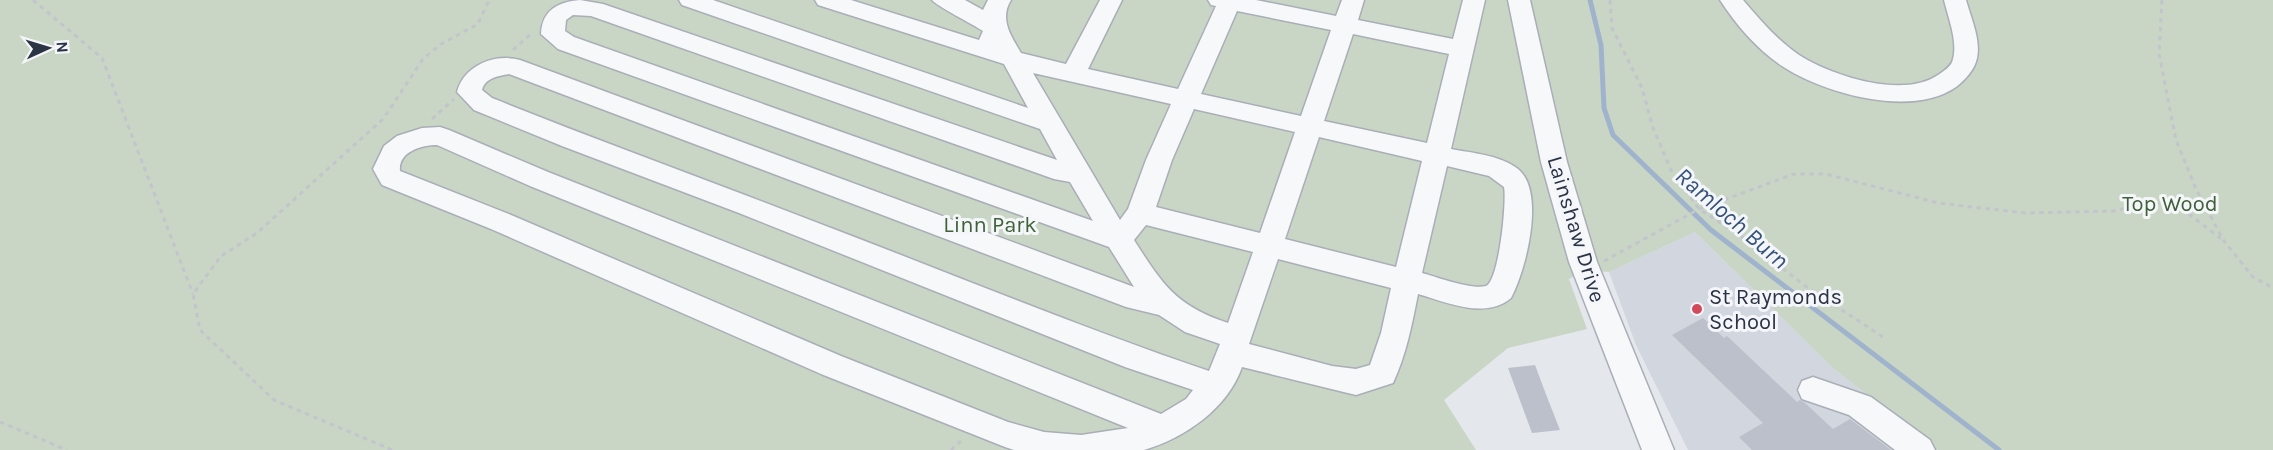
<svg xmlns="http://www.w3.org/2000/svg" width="2273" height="450" font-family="Karla,sans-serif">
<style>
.built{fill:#d2d6de}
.green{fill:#c9d6c5}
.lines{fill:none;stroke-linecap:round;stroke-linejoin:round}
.stream{stroke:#9fb4cc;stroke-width:5}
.building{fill:#bbc0ca}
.minor-casing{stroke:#a9aeb7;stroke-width:3}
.path{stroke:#c2c5cb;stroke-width:3;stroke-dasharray:4.5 4.5;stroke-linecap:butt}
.minor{fill:#f7f8fa;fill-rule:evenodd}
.poi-dot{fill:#d1495b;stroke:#f4f6f9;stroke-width:2}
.labels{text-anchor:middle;stroke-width:6;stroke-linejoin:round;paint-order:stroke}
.park-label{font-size:22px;fill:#3f6138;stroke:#f4f6f9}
.street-label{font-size:22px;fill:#2b3445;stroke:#f4f6f9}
.poi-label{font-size:22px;fill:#2b3445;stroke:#f4f6f9;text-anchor:start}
.water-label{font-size:24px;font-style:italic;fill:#34527a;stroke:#f4f6f9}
</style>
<rect width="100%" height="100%" fill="#e4e7ec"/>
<path class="built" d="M1695,232L1834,369L1938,450H1688L1636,345L1609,272Z"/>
<path class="green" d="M0,0H2273V450H1938L1834,369L1695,232L1609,272L1585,270L1569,279L1587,329L1508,348L1444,400L1476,450H0Z"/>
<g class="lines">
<path class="stream" d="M1590,0L1601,45L1604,108L1613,135L1711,230L1999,450"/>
</g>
<path class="building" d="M1703,318L1724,338L1727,336L1797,402L1800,400L1805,403L1833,429L1850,419L1891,450H1752L1739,437L1763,423L1672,335Z
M1535,365L1547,397L1560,430L1532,433L1508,368Z"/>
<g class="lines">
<defs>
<path id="minor" d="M580,0L603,4L1057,160L1040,129L682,5L679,0H713L1028,108L1004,64L818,5L815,0H851L979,40L983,31C974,25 935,5 932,0H965L983,10L988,0H1011C999,19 1011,36 1021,53L1066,64L1100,0H1122L1088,69L1178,89L1216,6L1211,5L1208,0H1256L1336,16L1342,0H1364L1358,20L1453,39L1463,0H1485L1451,149C1472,153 1500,155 1518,169C1546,192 1526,270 1511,298C1485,320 1446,302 1418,294C1412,325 1406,355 1393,383L1356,395L1242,367C1228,408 1185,438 1144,450H1014L1005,447L821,374L491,229L382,185L373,169L384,146L397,136L422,128L440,127L449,130L548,172L1161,414L1186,399L1193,390L1125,367L739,213L562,146L474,110L457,92C464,66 494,53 520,60L1134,287L1109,247L558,49L541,34C542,10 558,2 580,0ZM1237,11L1331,30L1301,116L1201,94ZM573,15L591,16L1054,179L1070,182L1093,221L574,37L565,31L566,20ZM1353,34L1449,54L1427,143L1324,121ZM1033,73L1171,104L1146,160L1128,209L1120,220ZM509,74L1126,307L1159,315L1185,332L1220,344L1209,371C1082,328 957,276 831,228C718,184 604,143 492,98L482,90C485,78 498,76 509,74ZM1194,109L1295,132L1260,233L1156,207L1172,160ZM1319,137L1422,161L1396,267L1285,239ZM437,145L530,186L1128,428L1081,435L1044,432L1008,422L841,356L511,215L400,171C398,152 421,145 437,145ZM1447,166L1489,176L1504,187C1507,201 1499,281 1486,286C1471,290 1437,277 1422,273ZM1146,225L1253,252L1228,323C1176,306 1162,284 1134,240ZM1278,259L1391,288L1381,333L1370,365L1356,369L1332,366L1249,344Z
M1508,0H1530L1567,162L1597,262L1674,450H1642L1569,262L1541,162Z
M1720,0H1743C1760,20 1777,40 1799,55C1832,76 1903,99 1938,75C1944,71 1952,66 1953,59C1958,41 1948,17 1944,0H1966C1971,18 1981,40 1977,58C1975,69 1965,80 1956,87C1911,118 1825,94 1782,66C1758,50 1736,25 1720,0Z
M1813,377L1871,397L1930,440L1935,450H1895L1849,415L1802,399L1798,390L1802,381Z"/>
</defs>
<use href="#minor" class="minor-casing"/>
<path class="path" d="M33,0L102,58L193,294
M1610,0L1612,28L1642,88L1653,128L1672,172L1699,209L1744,238L1804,285L1886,339
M2162,0L2159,54L2176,140L2196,189L2224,241L2253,277L2273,288
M513,50L533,32
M432,119L454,99
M1604,261L1699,209L1794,174H1826L1938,203L2025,213L2114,211L2151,202L2185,211L2224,241
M0,422L67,450
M392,450L274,400L200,330L193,294L221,256L257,233L383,119L423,59L441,44L478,24L489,0
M951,450L963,439"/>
<use href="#minor" class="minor"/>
</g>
<circle class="poi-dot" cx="1697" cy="309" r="6"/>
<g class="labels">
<g class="park-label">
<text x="2170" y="211">Top Wood</text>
<text x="990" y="232">Linn Park</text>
</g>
<g class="street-label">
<text transform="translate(1577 229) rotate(73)" y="8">Lainshaw Drive</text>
</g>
<g class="poi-label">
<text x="1709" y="304">St Raymonds<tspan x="1709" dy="25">School</tspan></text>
</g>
<g class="water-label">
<text transform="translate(1732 218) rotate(41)" y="8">Ramloch Burn</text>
</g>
</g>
<g transform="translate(48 48) rotate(86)" stroke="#f4f6f9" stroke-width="4.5" paint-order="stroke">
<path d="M0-4.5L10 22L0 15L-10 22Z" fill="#2b3445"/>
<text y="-9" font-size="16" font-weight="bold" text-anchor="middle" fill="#2b3445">N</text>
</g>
</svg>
